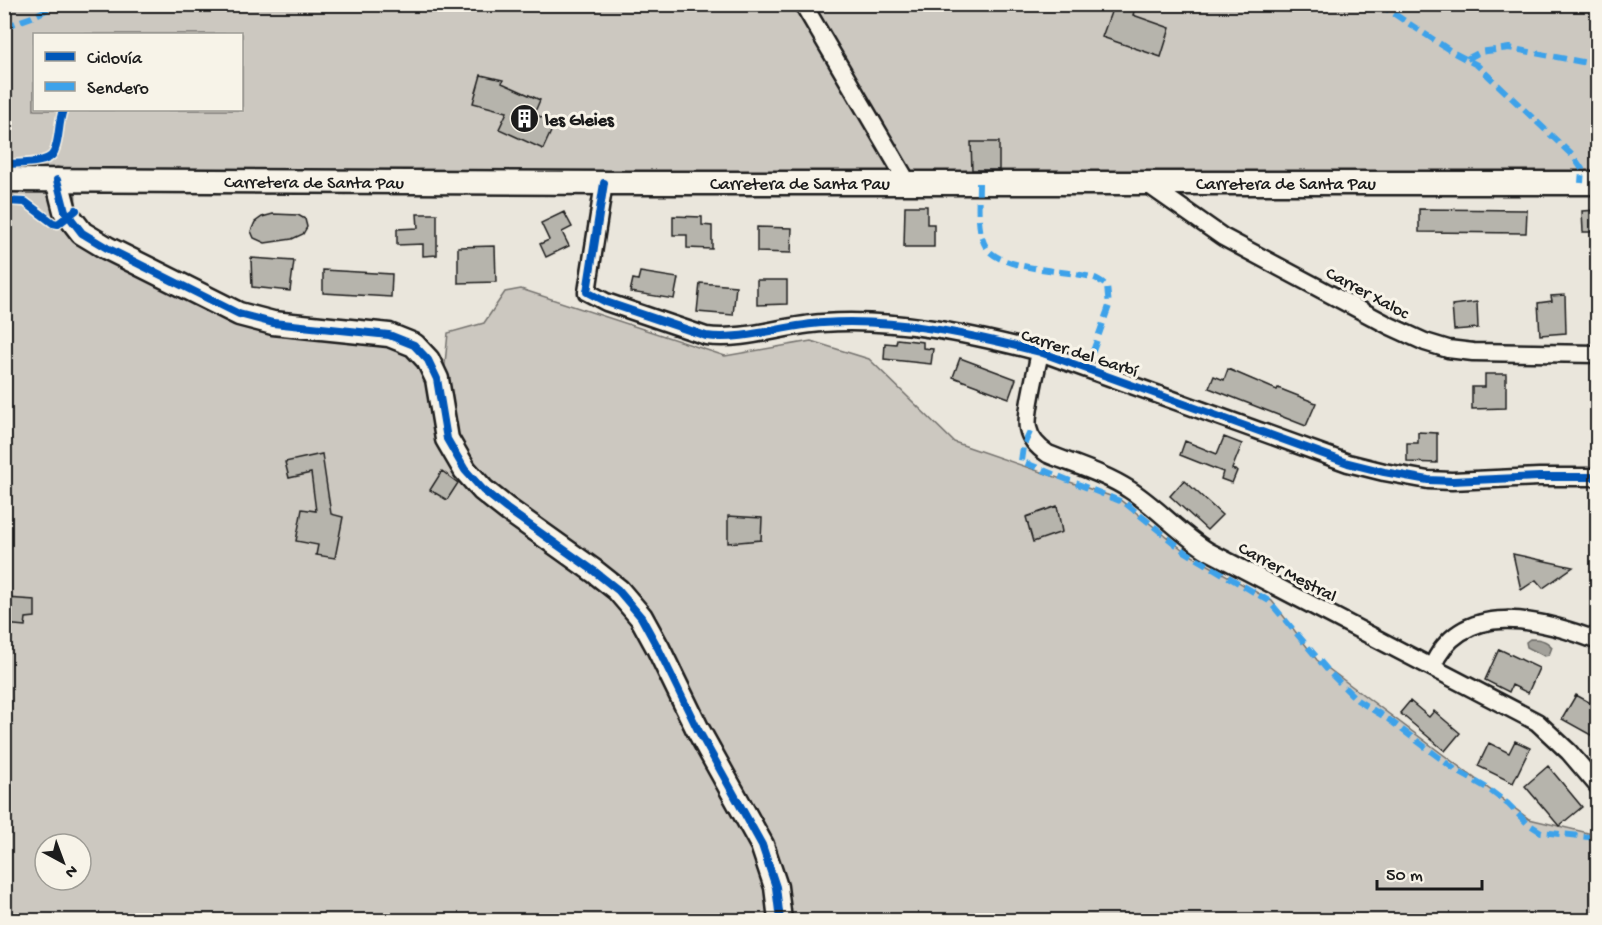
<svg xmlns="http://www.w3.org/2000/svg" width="1602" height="925" font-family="'Gochi Hand',sans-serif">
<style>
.green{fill:#ccc8c0;stroke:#74726e;stroke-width:1.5;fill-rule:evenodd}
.water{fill:#a3a19a;stroke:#6d6c68;stroke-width:1.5}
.building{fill:#b6b4ac;stroke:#1c1c1c;stroke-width:1.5}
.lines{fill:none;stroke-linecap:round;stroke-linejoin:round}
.street-casing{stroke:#1c1c1c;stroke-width:21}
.secondary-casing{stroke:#1c1c1c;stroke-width:27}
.street{stroke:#f7f3e8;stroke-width:16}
.secondary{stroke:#f7f3e8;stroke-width:22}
.quiet{stroke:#3da2ea;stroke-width:6;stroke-dasharray:12 6;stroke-linecap:butt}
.cycleway-casing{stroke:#f7f3e8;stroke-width:11}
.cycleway{stroke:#0057b8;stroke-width:8}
.labels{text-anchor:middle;stroke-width:6;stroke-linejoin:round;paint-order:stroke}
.poi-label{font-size:18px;font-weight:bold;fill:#1c1c1c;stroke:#f7f3e8;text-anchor:start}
.street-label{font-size:18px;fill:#1c1c1c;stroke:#f7f3e8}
</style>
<rect width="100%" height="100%" fill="#eae6dc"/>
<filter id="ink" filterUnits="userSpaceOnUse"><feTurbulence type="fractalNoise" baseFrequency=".0167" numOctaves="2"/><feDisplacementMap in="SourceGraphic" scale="12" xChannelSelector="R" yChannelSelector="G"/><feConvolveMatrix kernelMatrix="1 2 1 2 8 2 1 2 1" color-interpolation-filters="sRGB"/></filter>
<g filter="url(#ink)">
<path class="green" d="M5,5H1597V173L75,171L76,214L101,237L250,310L404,334L443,384L448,333L484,323L505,292L521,289L725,356L811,341L869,359L954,442L1119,499L1187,553L1272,601L1317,660L1529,819L1597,835V920H5ZM34,34H242V110H34ZM45,844H81V880H45Z"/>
<path class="water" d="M1530,639C1540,639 1546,640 1552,647L1549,655L1544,656L1527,647L1526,642Z"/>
<path class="building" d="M1114,4H1136L1133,15L1170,28L1161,57L1102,37Z
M481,75L503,80L502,83L540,100L534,114L555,123L543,149L499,129L507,112L473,103Z
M971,142H999V170H972Z
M905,206H927V224H934V247H904Z
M1419,209L1527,210L1526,233L1419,232Z
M1598,210V232H1583L1582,211Z
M564,212L572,227L562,232L569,246L546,257L540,244L549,240L541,223Z
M273,214L298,215L305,219L307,227L303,234L292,239L265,243L254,238L251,231L255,222L262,217Z
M417,214H437V255L423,256V244L397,245V229L418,228Z
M673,216L702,217V225L712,226V249L687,248V235H673Z
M757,227L792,228L791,253L757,252Z
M495,246L496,282L458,283V247Z
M251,258L294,261L290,291L252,287Z
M323,270L392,274L391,297L323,293Z
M640,272L678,278L674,299L630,292L633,279L638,280Z
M757,280H787V304L757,305Z
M700,283L736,286L733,315L697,312Z
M1565,295L1566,333L1540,335L1538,303L1552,301L1551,296Z
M1477,302L1478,328L1454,330L1452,305Z
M897,339L923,342V348L933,349L931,364L884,359L885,343L896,344Z
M960,358L1016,379L1009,398L953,377Z
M1228,369L1277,390L1278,388L1316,403L1306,426L1209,388L1214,376L1224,380Z
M1485,374H1506V408L1472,409V387H1485Z
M1418,432L1437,433V463L1407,462V443H1418Z
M1224,437L1242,444L1232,469L1237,471L1232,483L1221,479L1223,472L1180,455L1185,441L1217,454Z
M322,454L331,514L343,517L335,558L316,555L318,545L296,541L302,509L316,511L311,473L289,478L285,462Z
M442,471L458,483L447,500L430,490Z
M1184,480L1222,515L1207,530L1170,496Z
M1057,506L1062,532L1033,542L1026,517Z
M728,516L762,518L761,540L728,543Z
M1513,554L1573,567L1543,588L1536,580L1521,590Z
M6,598L35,600V617L26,618L25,626L4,624Z
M1499,649L1539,668L1528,693L1512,685L1509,692L1485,680Z
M1576,695L1598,707V739L1562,719Z
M1410,701L1429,717L1434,711L1460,733L1445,751L1400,713Z
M1515,741L1530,748L1513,783L1478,766L1489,743L1509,753Z
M1548,766L1582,807L1559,826L1525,786Z"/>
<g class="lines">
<defs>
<path id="street" d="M803,4L908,183
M604,183L587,292L606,302L706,336C746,341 784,325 823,323C896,318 970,334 1040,352L1348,463L1384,472L1428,480L1452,481L1539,477H1598
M1146,183L1223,237L1390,326L1425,342L1448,349L1473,352L1598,354
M1040,352C1037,368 1025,415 1028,428C1030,439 1039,448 1048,454C1075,465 1106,474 1130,490C1158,508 1180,534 1208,551L1537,722L1569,752L1598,786
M1432,667C1462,598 1542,619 1598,641"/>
<g id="secondary">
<path id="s1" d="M4,180L612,183H1598"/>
<path d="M57,180L65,211L82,233L107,248L239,314L273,323L389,335L414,345L428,360L437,379L447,439L465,470L483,490L507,509L594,571L618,590L641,617L658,648L697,728L762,845L776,887L780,920"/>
</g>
</defs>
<use href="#street" class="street-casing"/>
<use href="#secondary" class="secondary-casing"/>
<use href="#street" class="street"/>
<use href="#secondary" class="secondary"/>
<path class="quiet" d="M1379,4L1454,53L1477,65L1573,156L1582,169L1581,183
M4,27L32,17L58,4
M1467,59L1480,52L1509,48L1598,65
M979,183C979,202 976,230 986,247C999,270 1066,270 1091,277C1097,278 1102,282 1107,286L1109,306L1087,368
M1030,432L1023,447L1021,461L1125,503L1184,551L1269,601L1330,673L1357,700L1388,719L1457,771L1487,788L1508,804L1527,823L1541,832L1598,838"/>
<defs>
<path id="cycleway" d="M4,164C17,163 49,165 54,152C60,139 58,123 63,110
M57,180L65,211L82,233L107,248L239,314L273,323L389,335L414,345L428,360L437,379L447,439L465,470L483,490L507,509L594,571L618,590L641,617L658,648L697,728L762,845L776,887L780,920
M604,183L587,292L606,302L706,336C746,341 784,325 823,323C896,318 970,334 1040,352L1348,463L1384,472L1428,480L1452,481L1539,477H1598
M4,201L25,202L53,223L58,224L76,210"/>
</defs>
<use href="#cycleway" class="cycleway-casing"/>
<use href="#cycleway" class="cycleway"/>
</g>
</g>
<defs>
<symbol id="building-disc" viewBox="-11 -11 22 22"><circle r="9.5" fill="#1c1c1c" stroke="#f7f3e8"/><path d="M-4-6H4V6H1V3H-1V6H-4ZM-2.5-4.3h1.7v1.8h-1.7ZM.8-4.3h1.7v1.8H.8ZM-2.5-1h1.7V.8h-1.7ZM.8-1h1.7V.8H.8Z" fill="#fff"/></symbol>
</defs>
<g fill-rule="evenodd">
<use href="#building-disc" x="508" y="102" width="33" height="33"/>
</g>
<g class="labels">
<g class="poi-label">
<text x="545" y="125">les Gleies</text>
</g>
<g class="street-label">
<text dy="6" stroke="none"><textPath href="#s1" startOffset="310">Carretera de Santa Pau</textPath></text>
<text dy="6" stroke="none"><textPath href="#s1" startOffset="1282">Carretera de Santa Pau</textPath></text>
<text dy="6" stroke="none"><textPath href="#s1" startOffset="796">Carretera de Santa Pau</textPath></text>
<text transform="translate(1368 292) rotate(28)" y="6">Carrer Xaloc</text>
<text transform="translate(1080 352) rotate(18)" y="6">Carrer del Garbí</text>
<text transform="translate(1288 571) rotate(28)" y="6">Carrer Mestral</text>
</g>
</g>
<rect width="1602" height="925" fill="none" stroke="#f7f3e8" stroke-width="24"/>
<rect x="12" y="12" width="1578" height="901" fill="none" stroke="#1c1c1c" stroke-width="2" filter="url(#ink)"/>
<rect x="33" y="33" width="210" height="78" fill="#f7f3e8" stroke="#9f9d96" stroke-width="1.5"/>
<rect x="45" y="52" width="30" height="9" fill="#0057b8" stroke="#9f9d96" stroke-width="1.5"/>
<text x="87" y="63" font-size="18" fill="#1c1c1c">Ciclovía</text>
<rect x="45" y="82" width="30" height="9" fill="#3da2ea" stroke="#9f9d96" stroke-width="1.5"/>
<text x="87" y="93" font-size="18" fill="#1c1c1c">Sendero</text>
<g transform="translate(63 862) rotate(139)"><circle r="28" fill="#f7f3e8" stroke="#9f9d96" stroke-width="1.5"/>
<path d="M0-4.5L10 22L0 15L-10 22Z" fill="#1c1c1c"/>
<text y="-9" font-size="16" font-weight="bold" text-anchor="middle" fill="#1c1c1c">N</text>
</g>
<path d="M1377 880v9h105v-9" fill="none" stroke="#1c1c1c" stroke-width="3"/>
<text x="1386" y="880" font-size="18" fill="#1c1c1c" stroke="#f7f3e8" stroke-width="4.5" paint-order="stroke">50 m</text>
</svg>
